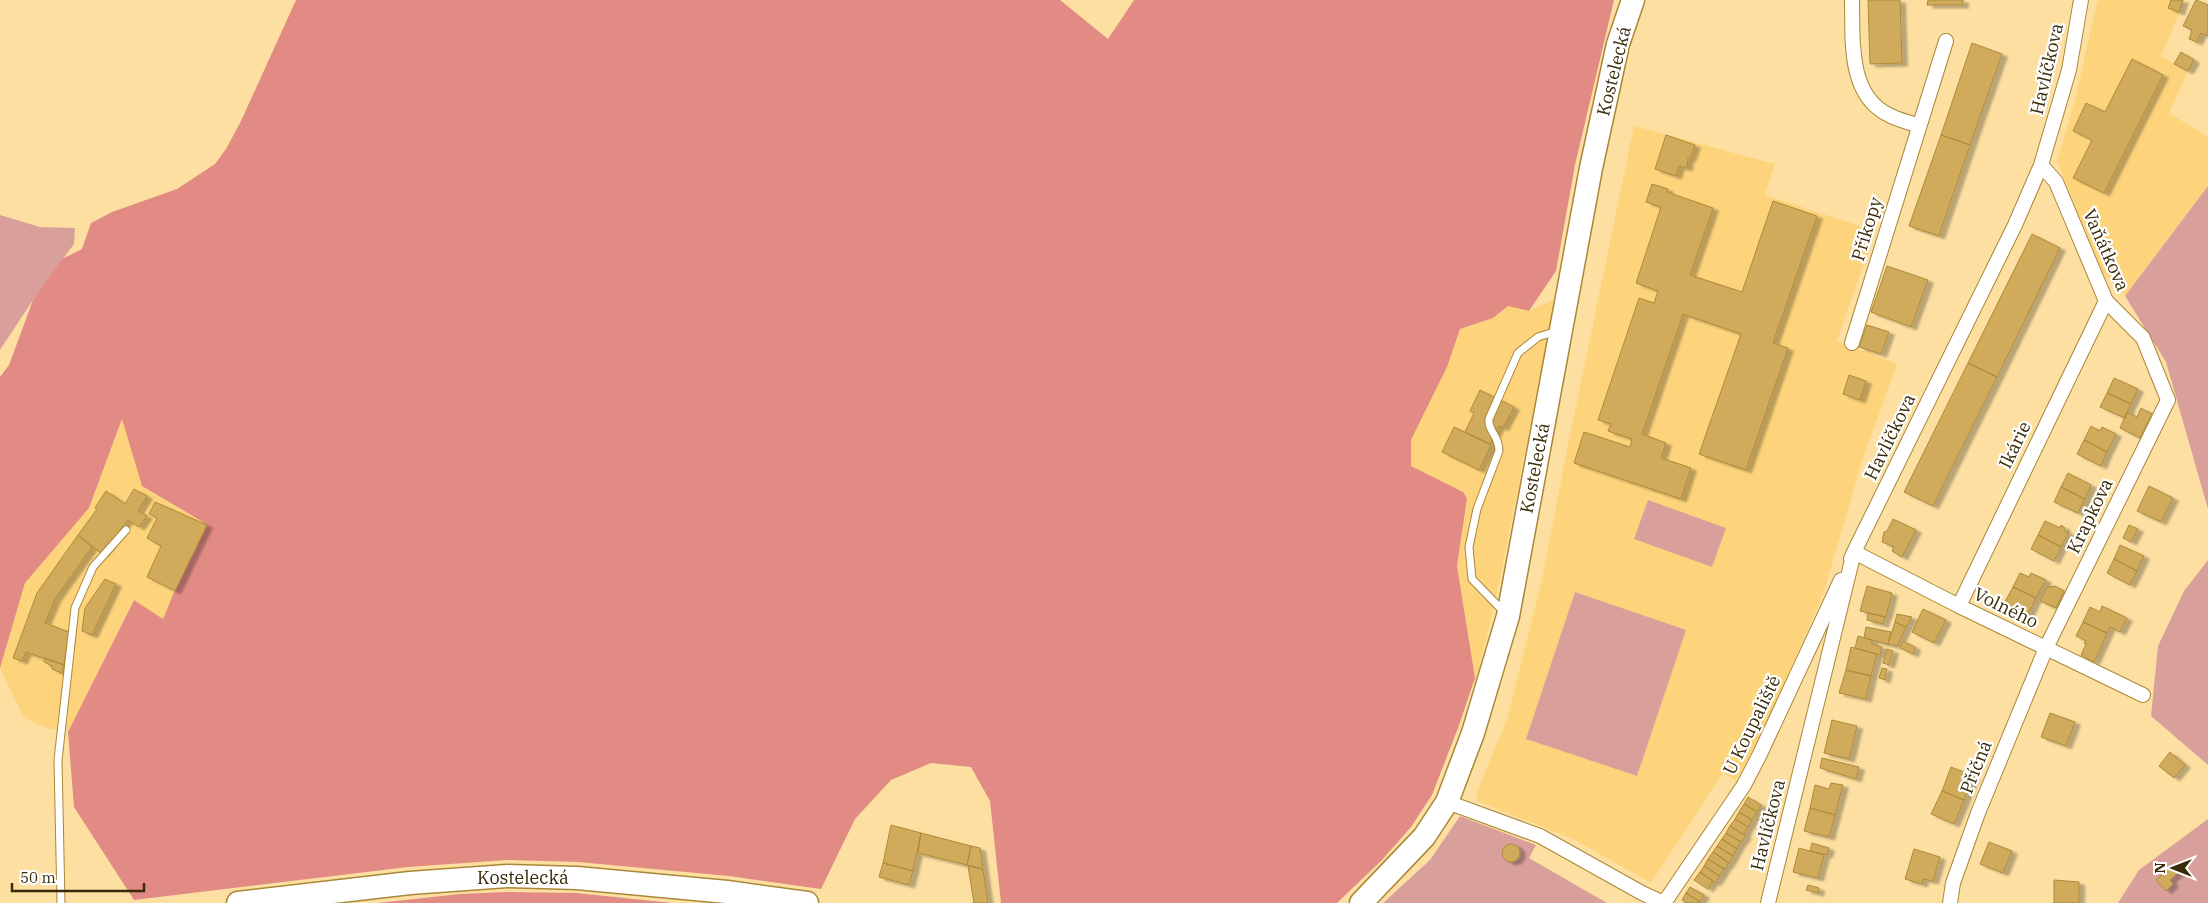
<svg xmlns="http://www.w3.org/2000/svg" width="2208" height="903" font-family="'IBM Plex Serif',serif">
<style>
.built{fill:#fdd47b}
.green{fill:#d9a09b}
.forest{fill:#e18b84}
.building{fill:#d0ab5c;stroke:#ad8a39;filter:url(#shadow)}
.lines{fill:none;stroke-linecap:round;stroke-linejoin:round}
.lane-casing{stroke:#aa8736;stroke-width:9}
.street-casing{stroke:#aa8736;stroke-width:16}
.primary-casing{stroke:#aa8736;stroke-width:25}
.lane{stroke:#fff;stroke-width:7}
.street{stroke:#fff;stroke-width:14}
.primary{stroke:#fff;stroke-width:22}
.labels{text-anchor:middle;stroke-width:4.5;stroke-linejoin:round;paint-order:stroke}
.street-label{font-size:18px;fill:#392b08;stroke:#fff}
</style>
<defs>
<filter id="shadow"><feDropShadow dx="5.5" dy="3" stdDeviation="1" flood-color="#0004"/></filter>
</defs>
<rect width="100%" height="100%" fill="#fddfa1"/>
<path class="built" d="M2100,0H2185L2161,56L2188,71L2169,113L2208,137V186L2125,296L2102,272L2057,161L2075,100L2097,3Z
M1634,126L1775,164L1765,195L1875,231L1837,341L1897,364L1863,458L1824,591L1770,718L1736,781L1723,773L1651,883L1573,839L1477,801V792L1507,719L1542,579L1569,440Z
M1555,299L1498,589L1475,685L1457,566L1467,498L1411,466V440L1447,367L1460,329L1493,318L1508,306L1529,311Z
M123,418L142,486L203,522L163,620L133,600L68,732L47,728L24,718L0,668L25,583L89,508Z"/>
<path class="green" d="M2208,186V509L2166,362L2125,296Z
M0,215L40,227L75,228L74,244L33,300L0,350Z
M1648,500L1726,528L1712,567L1634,539Z
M2208,560V765L2151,716L2158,646L2184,591Z
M1575,592L1686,630L1637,776L1526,739Z
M1460,816L1536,845L1529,858L1607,903H1383L1430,860Z
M2208,819V903H2118L2139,870Z"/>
<path class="forest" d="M296,0H1060L1108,39L1134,0H1614L1575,165L1556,271L1529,311L1508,306L1493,318L1460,329L1447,367L1411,440V466L1463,492L1467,498L1457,566L1475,678L1458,728L1432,795L1411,827L1382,860L1337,903H1001L990,801L971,767L931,763L891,780L855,819L821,889L729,876L578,862L507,860L408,867L134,900L74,807L68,732L134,600L163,619L203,522L142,486L122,419L89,508L25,583L0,668V377L9,365L33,300L62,259L82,249L91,223L112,212L177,189L215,164L226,149L241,121Z
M507,892L576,893L672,903H378L460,894Z"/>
<path class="building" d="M1868,0H1900L1902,63L1870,64Z
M1928,0H1963V5H1927Z
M2171,0H2183L2179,12L2168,8Z
M2196,0L2208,5V36L2201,33L2197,42L2189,39L2192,30L2183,26Z
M1972,43L2002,54L1970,145L1941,135Z
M2181,52L2194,60L2188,71L2174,64Z
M2132,59L2163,75L2104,193L2073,178L2092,140L2073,131L2086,103L2105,112Z
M1666,135L1695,145L1690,159L1688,158L1687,168L1679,166L1676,176L1655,169Z
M1941,135L1970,145L1939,236L1909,226Z
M1652,184L1668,189L1667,192L1713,208L1690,275L1742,292L1773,201L1817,216L1773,343L1788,348L1746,470L1699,454L1741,334L1683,314L1642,434L1666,443L1661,458L1691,468L1681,499L1574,463L1584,432L1630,447L1632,439L1608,431L1611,424L1598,420L1639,298L1654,303L1658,291L1636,283L1661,207L1646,202Z
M2032,234L2060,248L1997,377L1968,363Z
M1887,266L1928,280L1911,327L1871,312Z
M1867,325L1889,332L1881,354L1859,347Z
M1968,363L1997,377L1933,506L1904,492Z
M1849,375L1866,381L1860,400L1843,394Z
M2114,378L2138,389L2131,404L2107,393Z
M1480,390L1514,407L1503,428L1499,426L1490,444L1465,432L1474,413L1470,411Z
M2107,393L2131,404L2125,418L2100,407Z
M2141,408L2152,414L2140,438L2120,428L2127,412L2137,417Z
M2091,426L2100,431L2102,427L2116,434L2107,452L2084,440Z
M1454,427L1491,445L1479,470L1442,452Z
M2084,440L2107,452L2101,466L2077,454Z
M2068,473L2091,485L2085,499L2061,487Z
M2149,486L2173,498L2161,522L2137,511Z
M2061,487L2085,499L2078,513L2054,502Z
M134,489L147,496L138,511L147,516L139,527L128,520L102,554L78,535L97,509L95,508L106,491L125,504Z
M155,502L207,525L175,591L147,577L161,546L147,538L157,518L149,514Z
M1893,519L1916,530L1902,557L1892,551L1894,547L1882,542L1884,532L1887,531Z
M2045,521L2060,528L2061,525L2065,528L2064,530L2069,533L2061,547L2038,535Z
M2129,525L2138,529L2131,542L2123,538Z
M78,535L92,547L55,599L45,623L69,632L64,665L26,652L22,661L13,658L37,593Z
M2038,535L2061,547L2054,561L2031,549Z
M2120,545L2144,556L2137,571L2114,559Z
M2114,559L2137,571L2130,585L2107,573Z
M2020,573L2029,577L2031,573L2046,580L2036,598L2013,587Z
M105,579L116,584L92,635L82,631L85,608Z
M1867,586L1892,593L1886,617L1860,611Z
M2055,586L2064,591L2056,608L2040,601L2047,587Z
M2013,587L2036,598L2025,621L2001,609Z
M2102,606L2127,618L2120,632L2110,627L2107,633L2083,622L2090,607L2100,612Z
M1923,609L1946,620L1934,643L1912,632Z
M1868,613L1885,617L1883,624L1867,620Z
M1897,614L1912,617L1906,627L1895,622Z
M1895,622L1906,627L1897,646L1888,644Z
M2083,622L2107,633L2094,662L2081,655L2086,644L2084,643L2086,641L2076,636Z
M1866,627L1891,632L1888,644L1864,638Z
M1858,636L1872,640V644L1882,647L1880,655L1855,648Z
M1903,641L1915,647L1913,654L1900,648Z
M1851,647L1877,654L1871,676L1846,670Z
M1887,649L1893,651L1889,665L1883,663Z
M45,658L64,665L62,673L52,669V666L44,662Z
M1882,668L1887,669L1885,680L1879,678Z
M1846,670L1871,676L1866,699L1839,693Z
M2050,713L2075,722L2066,746L2041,737Z
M1832,720L1857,726L1849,759L1824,753Z
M2170,752L2185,765L2174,778L2159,766Z
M1822,758L1859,767L1856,779L1820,768Z
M1951,767L1974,776L1964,800L1942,791Z
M1831,783L1843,785L1835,815L1810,808L1815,785L1829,789Z
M1942,791L1964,800L1954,824L1931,814Z
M1748,797L1761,805L1757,812L1744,804Z
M1744,804L1757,812L1752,820L1739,812Z
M1810,808L1835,815L1829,837L1804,831Z
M1739,812L1752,820L1748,827L1735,819Z
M1735,819L1748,827L1744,835L1730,826Z
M891,825L921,833L913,871L883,863Z
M1730,826L1746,836L1741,842L1726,833Z
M921,833L971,846L967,865L918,853Z
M1726,833L1741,842L1737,849L1722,839Z
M1722,839L1737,849L1733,856L1717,846Z
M1989,842L2012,851L2003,873L1980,864Z
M1812,843L1829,848L1827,855L1810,851Z
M1502 853a9 9 0 1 1 18 0a9 9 0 1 1-18 0Z
M971,846L980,848L983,869L967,865Z
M1717,846L1733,856L1729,863L1713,852Z
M1799,848L1824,855L1818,878L1793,872Z
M1914,849L1940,857L1933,881L1923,879L1922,884L1905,879Z
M1713,852L1729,863L1724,869L1708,859Z
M1708,859L1724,869L1720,876L1704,866Z
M883,863L913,871L909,885L879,877Z
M968,866L983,869L988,903H974Z
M1704,866L1720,876L1715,883L1700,872Z
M2172,866L2178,873L2170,880L2173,884L2166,891L2156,880Z
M1700,872L1713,881L1708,889L1694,880Z
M2054,880L2079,882V903H2054Z
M1808,885L1819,888L1818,893L1806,890Z
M1690,887L1704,895L1700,902L1686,893Z
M1686,893L1700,902L1699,903H1686L1682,900Z"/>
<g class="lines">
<defs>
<path id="lane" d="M1504,612L1472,579L1469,547L1477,509L1499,451C1499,434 1488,433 1489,419L1518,353L1538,337L1557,331
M61,903L58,760L75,608L93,567L126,530"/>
<path id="street" d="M1852,0C1853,38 1847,95 1889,115C1898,120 1909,122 1918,126
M1852,343L1946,41
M1851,559L1854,552L1959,606L2143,695
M1959,606L2106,301
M1447,802L1540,836L1642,893L1664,903
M1664,903L1744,785L1760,754L1841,580
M1768,903L1854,552L2015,225L2041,165L2069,70L2081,0
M1950,903L1953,883L1978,813L2046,648L2168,400L2143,338L2106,301L2056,182L2041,165"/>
<path id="primary" d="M238,903L410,883L507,876L577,878L727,892L807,903
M1361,903L1424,837L1447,802L1473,733L1508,616L1591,168L1618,44L1633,0"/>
</defs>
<use href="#lane" class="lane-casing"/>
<use href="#street" class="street-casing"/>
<use href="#primary" class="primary-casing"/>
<use href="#lane" class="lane"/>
<use href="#street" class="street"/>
<use href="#primary" class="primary"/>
</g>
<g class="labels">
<g class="street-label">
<text transform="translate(2047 69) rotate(-77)" y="6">Havlíčkova</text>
<text transform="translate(1614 71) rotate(-76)" y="6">Kostelecká</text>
<text transform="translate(1867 229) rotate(-73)" y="6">Příkopy</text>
<text transform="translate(2106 250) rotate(66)" y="6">Vaňátkova</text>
<text transform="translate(1890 437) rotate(-64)" y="6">Havlíčkova</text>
<text transform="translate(2015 445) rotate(-64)" y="6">Ikárie</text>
<text transform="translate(1535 468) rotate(-79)" y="6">Kostelecká</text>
<text transform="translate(2090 516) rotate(-64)" y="6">Krapkova</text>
<text transform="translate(2006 608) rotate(26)" y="6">Volného</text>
<text transform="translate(1752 725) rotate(-64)" y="6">U Koupaliště</text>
<text transform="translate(1976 767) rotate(-68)" y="6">Příčná</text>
<text transform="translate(1768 825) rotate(-76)" y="6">Havlíčkova</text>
<text x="523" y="884">Kostelecká</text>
</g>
</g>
<g transform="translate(2173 868) rotate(270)" stroke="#ffffff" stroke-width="4" paint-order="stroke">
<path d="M0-4L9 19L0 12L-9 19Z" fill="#392b08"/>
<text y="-8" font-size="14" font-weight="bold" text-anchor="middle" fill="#392b08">N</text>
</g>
<path d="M12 883v8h132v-8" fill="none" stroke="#392b08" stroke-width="2.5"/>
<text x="20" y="883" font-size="15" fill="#392b08" stroke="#ffffff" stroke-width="4" paint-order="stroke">50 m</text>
</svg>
